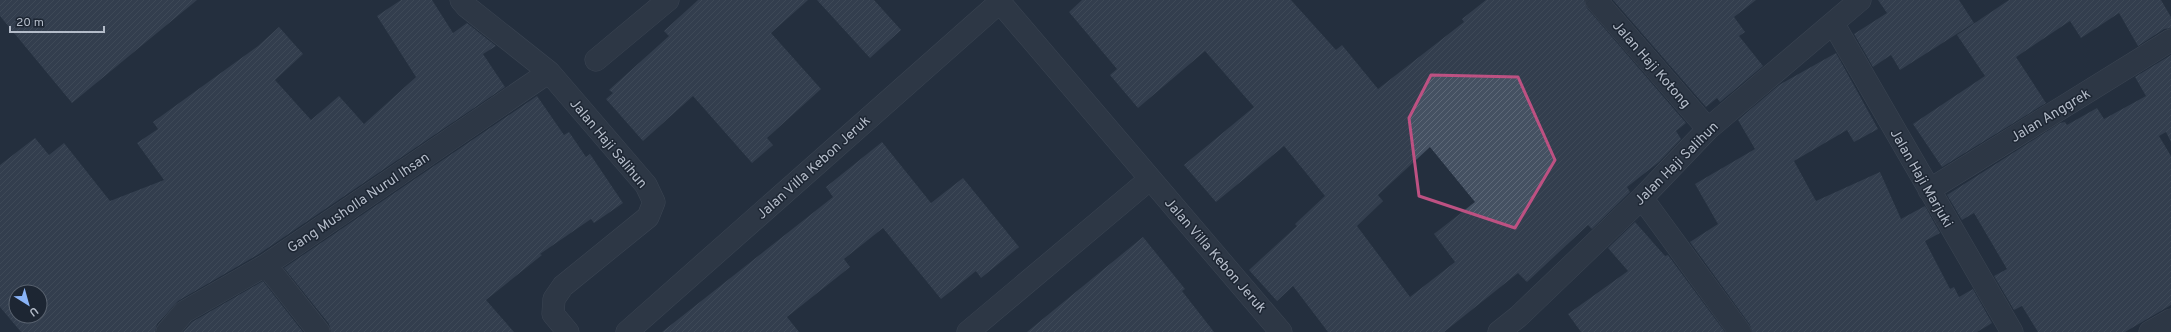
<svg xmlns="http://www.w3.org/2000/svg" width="2171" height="332" font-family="Overpass,sans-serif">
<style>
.building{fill:url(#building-hatch);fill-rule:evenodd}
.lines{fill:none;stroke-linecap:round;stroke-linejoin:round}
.street-casing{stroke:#565f6c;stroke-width:23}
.street{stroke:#38414e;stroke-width:22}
.marked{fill:none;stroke:#bd5182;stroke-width:3;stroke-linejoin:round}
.labels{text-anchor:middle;stroke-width:3;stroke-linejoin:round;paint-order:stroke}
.street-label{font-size:14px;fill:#b4bcc9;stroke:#1d2633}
</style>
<defs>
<pattern id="building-hatch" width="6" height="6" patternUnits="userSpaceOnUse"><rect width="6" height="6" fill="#455162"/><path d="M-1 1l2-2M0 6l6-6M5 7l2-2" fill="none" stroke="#5d6877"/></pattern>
</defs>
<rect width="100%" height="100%" fill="#242f3e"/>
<path class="building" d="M0,0H197L72,103L0,16Z
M401,0H432L453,33L467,23L496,46L483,54L505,87L259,254L178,301L157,324L155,332H21L0,307V165L35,138L49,155L64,143L110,201L164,180L137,143L158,129L153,122L258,46L279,27L303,54L275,80L311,120L339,96L364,124L416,77L377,16ZM16,292H40V316H16Z
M698,0H808L771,33L821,89L767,138L773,145L752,163L693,96L643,141L606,99L613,93L609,90L669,36L664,31Z
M817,0H874L901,30L870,58Z
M1082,0H1291L1336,50L1342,45L1378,89L1464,22L1462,19L1486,0H1584L1587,8L1686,123L1676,131L1681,139L1659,162L1627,187L1630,192L1592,229L1588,225L1527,282L1518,273L1444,332H1328L1293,286L1277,301L1249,270L1297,226L1295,224L1325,196L1284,146L1216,202L1184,165L1254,107L1205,51L1138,108L1110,75L1117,69L1069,12ZM1430,147L1475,202L1434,234L1455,262L1410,297L1357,226L1383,201L1378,195Z
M1613,0H1756L1734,17L1745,32L1739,36L1763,66L1720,102L1717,98L1706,107Z
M1878,0H1959L1974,23L1900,70L1891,55L1873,67L1854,34L1887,13Z
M2009,0H2161L2171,17V28L2164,29L2138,46L2119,13L2081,38L2070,21L2016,57L2046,103L1942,167L1913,124L1985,76L1957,35Z
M1836,53L1878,129L1854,142L1847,130L1794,161L1816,201L1880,172L1901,219L1925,206L1940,233L1925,241L1950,289L1954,287L1959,297L1973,289L1992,323L1977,332H1752L1750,325L1690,242L1718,224L1695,184L1755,149L1738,120L1779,85Z
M2171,55V142L2166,132L2159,136L2171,156V305L2125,332H2038L2022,306L2014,310L1994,276L2007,269L1974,213L1962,220L1947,195L2060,123L2065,122L2067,125L2097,108L2104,119L2146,96L2135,77Z
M537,96L564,135L569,132L586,157L590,154L623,203L594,223L591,219L540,254L542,255L486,300L514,332H331L329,324L284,268Z
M882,142L931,203L963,178L1019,247L981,278L976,271L941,299L883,228L844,259L850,267L787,317L799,332H662L833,197L826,187Z
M1635,222L1665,256L1668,255L1725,332H1581L1568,314L1628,271L1608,248Z
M1143,237L1185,289L1182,291L1214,332H1027Z
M263,281L303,332H183L192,322Z"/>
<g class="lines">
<defs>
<path id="street" d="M461,0L467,7L549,72L646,185L654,202L648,217L563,286L554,299L553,314L568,332
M998,0L1281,332
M1596,0L1708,129
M1833,23L2012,332
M596,60L668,0
M1929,190L2171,40
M1642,198L1740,332
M266,265L319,332
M167,332L184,312L266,265L549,72
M627,332L1000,2
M968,332L1150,179
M1499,332L1519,316L1642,198L1708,129L1860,0
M2150,332L2171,320"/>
</defs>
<use href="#street" class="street-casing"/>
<use href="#street" class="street"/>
</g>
<path d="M0 0H2171V332H0ZM1431,75L1518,77L1555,160L1515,228L1419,196L1409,118Z" fill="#242f3e" fill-opacity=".55" fill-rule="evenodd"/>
<path class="marked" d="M1431,75L1518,77L1555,160L1515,228L1419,196L1409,118Z"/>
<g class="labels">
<g class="street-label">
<text transform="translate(1652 64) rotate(49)" y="5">Jalan Haji Kotong</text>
<text transform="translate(2050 115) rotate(-31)" y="5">Jalan Anggrek</text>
<text transform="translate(609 143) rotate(50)" y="5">Jalan Haji Salihun</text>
<text transform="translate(1676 163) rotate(-45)" y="5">Jalan Haji Salihun</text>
<text transform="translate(813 167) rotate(-42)" y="5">Jalan Villa Kebon Jeruk</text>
<text transform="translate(1922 178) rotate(60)" y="5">Jalan Haji Marjuki</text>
<text transform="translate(358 202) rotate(-34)" y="5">Gang Musholla Nurul Ihsan</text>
<text transform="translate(1216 255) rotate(49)" y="5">Jalan Villa Kebon Jeruk</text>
</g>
</g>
<g transform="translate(28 304) rotate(143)"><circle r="19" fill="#1d2633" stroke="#59626f"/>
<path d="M0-3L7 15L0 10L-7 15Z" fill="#8ab4f8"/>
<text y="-6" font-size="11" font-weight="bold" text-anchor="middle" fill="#b4bcc9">U</text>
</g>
<path d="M10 26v6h94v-6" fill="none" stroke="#b4bcc9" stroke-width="2"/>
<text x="16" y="26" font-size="12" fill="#b4bcc9" stroke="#1d2633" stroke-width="3" paint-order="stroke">20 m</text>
</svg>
